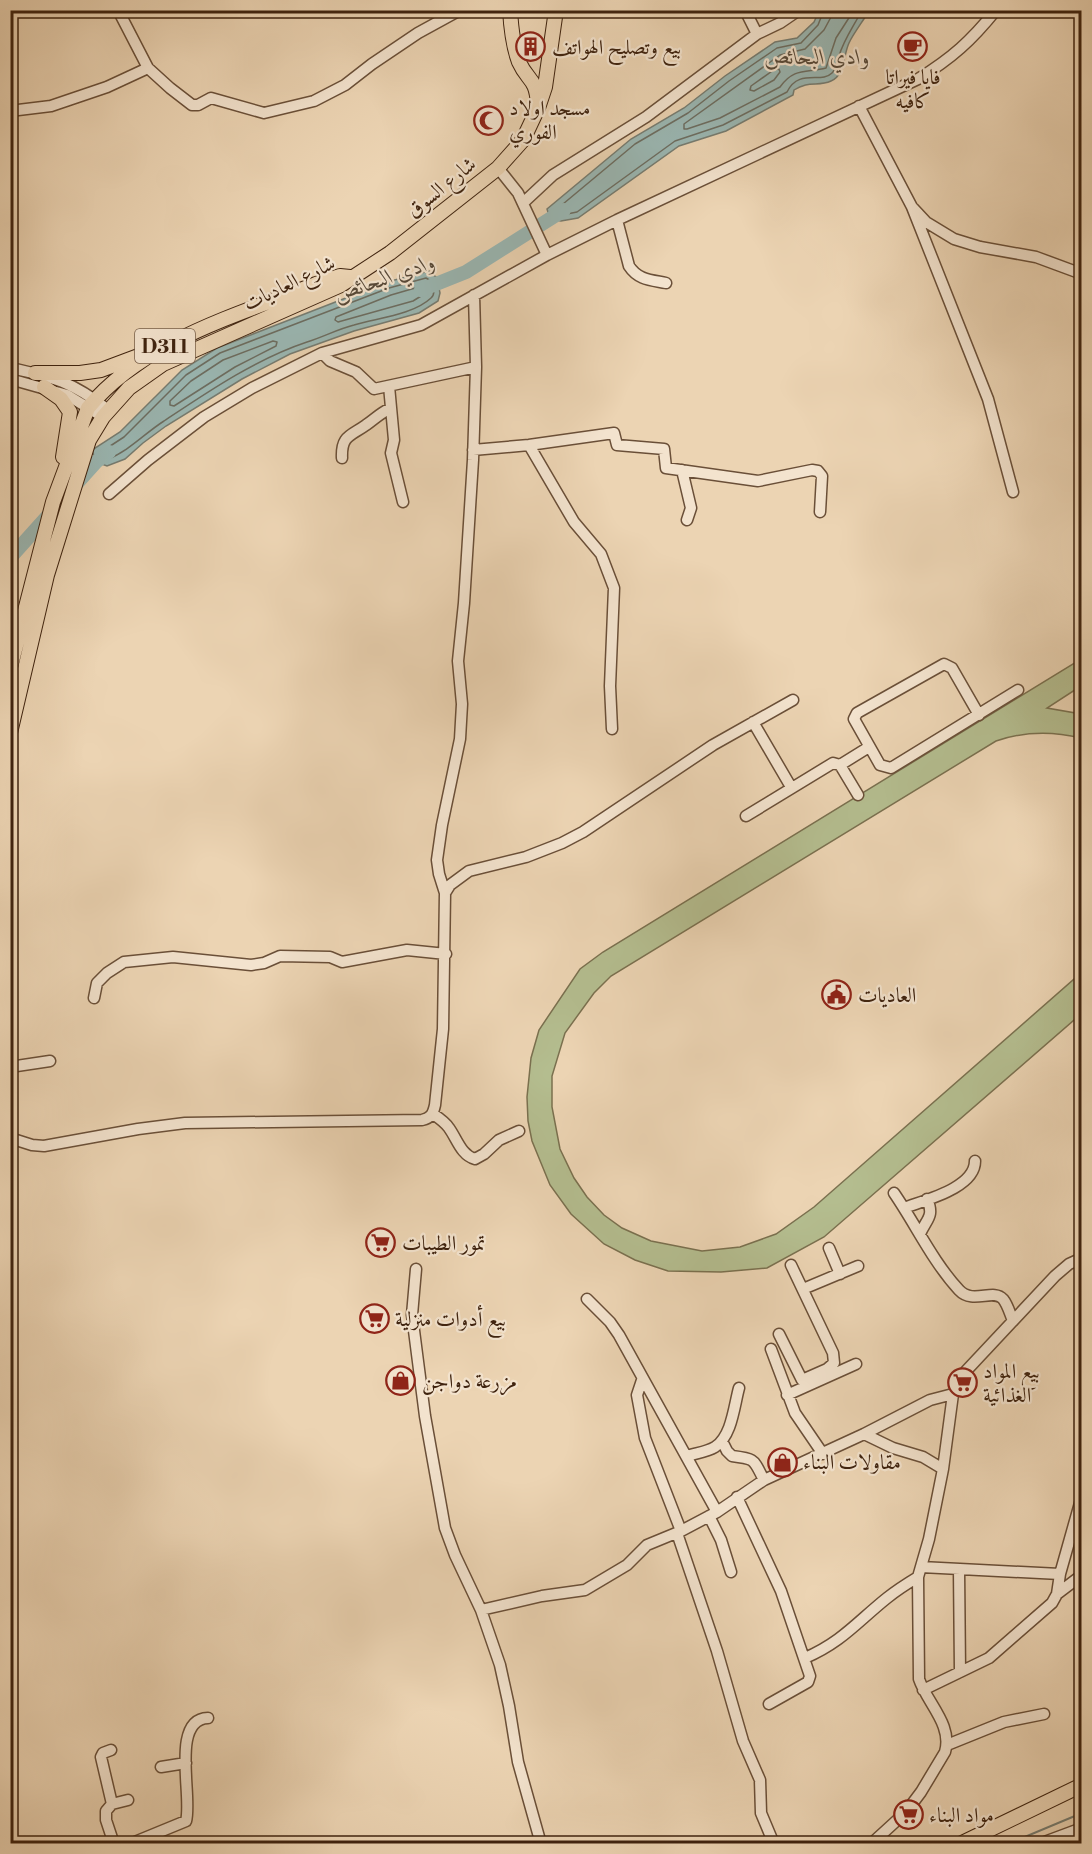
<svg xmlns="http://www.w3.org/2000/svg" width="1092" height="1854" font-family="'Libre Bodoni',Amiri,serif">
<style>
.green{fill:#b4bd8f;stroke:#7a704f;stroke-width:1.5}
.water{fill:#9ab7b3;stroke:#767c71;stroke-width:1.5}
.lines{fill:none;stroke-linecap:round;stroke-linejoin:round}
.shore{stroke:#6c6d61;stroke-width:1.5}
.stream{stroke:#767c71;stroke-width:2}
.river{stroke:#9ab7b3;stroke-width:14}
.minor-casing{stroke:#6a4f38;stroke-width:13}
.major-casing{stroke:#3f230f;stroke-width:16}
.minor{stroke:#f3e3ce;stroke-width:10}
.major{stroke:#ecd4b3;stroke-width:14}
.labels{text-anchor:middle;stroke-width:4.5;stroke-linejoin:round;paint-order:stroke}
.shield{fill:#f3e3ce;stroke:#755d48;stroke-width:1.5}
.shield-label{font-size:20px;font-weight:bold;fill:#3f230f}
.poi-label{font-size:21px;fill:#3f230f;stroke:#f3e3ce;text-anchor:start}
.street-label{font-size:21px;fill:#3f230f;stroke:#f3e3ce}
.water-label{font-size:22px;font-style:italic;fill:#564838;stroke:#f3e3ce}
</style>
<rect width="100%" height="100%" fill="#ecd4b3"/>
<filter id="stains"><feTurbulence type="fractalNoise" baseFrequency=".00333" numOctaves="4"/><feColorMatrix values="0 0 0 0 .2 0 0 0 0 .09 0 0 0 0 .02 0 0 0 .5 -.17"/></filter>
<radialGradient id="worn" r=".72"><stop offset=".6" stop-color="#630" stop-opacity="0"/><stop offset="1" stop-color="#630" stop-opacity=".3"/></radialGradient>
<path class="green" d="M1081,659V686L1047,708L1081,714V738C1052,731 1025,731 996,741L611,976L594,993L565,1033L552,1076V1107L560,1149L574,1178L587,1197L604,1215L622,1228L651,1241L702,1251L740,1247L776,1234L814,1207L1081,973V1014L824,1237L767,1268L721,1272L668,1271L635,1260L604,1244L571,1214L550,1185L532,1141L528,1121L527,1097L531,1058L539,1030L580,969L603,952Z"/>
<path class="water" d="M819,11H869C863,21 853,34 849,43C843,56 845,75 831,81C818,87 809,80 794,90L793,95L726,131L679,146L578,218L561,221L550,219L547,209L631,139L684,108L725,76L775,42L797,38L814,22Z
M429,271L437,278L440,293L438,301L419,313L354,331L290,354L242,379L166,426L143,443L125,459L107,466L96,462L92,450L120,432L182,370L217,348L387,282Z"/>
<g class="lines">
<path class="shore" d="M824,10L818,25L801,43L777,48L729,81L688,113L635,144L557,209V213L562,215L577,212L675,141L723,125L787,92C799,68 821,84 832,73C836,69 837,62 839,56C844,39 854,26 862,10
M832,10L831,17L824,30L805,49L780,55L684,124V129H687L720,118L780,87C794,67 807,73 826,68L836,38L854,10
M775,69H779L780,72L774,80L754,91L750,90L751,86Z
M426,278L431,281C433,287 436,294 431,298C413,315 377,318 354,325C338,329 323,337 307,342C256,359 209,391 164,421C145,433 129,451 108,459L101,456V452L124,437L186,375L220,353L389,288Z
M422,286L425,288L426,293L413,301L338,322L335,320L336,317L391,295Z
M273,341L277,342L276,346L235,367L174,406L170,405V401L191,381L223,360Z"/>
<path class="stream" d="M1008,1844L1082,1813"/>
<path class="river" d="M421,290L466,272L564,210
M10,558L96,462L109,452"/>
<defs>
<path id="minor" d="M118,10L148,68L170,88L192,105H198L211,98L264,113L314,101L345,85L372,64L418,33L460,10
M745,10L757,34
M859,106L912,207L926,222L954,239L980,247L1036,257L1082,274
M10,111L51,106L107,87L148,68
M498,168L518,193L547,255
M523,203L553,175L646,117L757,34L780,23L799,10
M912,207L988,399L1013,492
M617,220L629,266C638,280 651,280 666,283
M322,353L330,361L356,372L374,389L476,367
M10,368C54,377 73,382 108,410
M10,379L67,395L103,417
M389,386L394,440L391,453L403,502
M529,445L574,522L601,554L614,588L610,686L612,729
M473,450L529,445L614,433L617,445L664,449L666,468L758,481L812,470L818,471L822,476L820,512
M342,458C341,435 351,436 366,425C375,419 380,413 391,408
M682,470L691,508L687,520
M109,494L148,460L204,417L252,388L322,353L421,325L547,255L617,220L918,79C952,58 971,41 996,10
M979,715L952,668L944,664L857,713L854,719L880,765L891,768L1018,690
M753,722L791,787
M840,765L869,747
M746,816L833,763L840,765L858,795
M445,893L439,874L437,860L442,825L460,739L462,704L458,661L464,603L473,460L476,367L474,295
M94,998L97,983L107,973L124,962L173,957L251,965L264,963L280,956L330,957L342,962L407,950L446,954
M10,1067L50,1061
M433,1114C439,1118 445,1122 449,1128C457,1139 461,1155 475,1159L484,1154L499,1140L519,1131
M10,1138L32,1145L44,1146L138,1129L185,1123L422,1120C431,1118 433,1114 435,1105L443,1029L445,893L450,885L469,871L526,857L562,843L583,832L713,745L793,700
M894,1193C916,1225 933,1262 959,1290C973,1305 993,1288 1003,1299C1008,1305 1010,1314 1013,1321
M904,1208C925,1200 975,1188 975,1161
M920,1234C926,1219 935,1217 927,1199
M829,1248L840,1274
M416,1269L412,1315L425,1416L445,1528L455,1555L481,1610L500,1665L509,1706L518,1762L541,1844
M803,1289L858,1266
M587,1299L610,1322L619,1335L717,1512
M779,1334L802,1380L827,1369L834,1363L833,1353L791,1265
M771,1349L795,1413L823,1454
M642,1380L637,1395L645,1438L681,1531
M787,1395L856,1364
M864,1434L893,1448L923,1457L943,1469
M722,1441L727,1451L732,1456C756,1459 753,1459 764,1480
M687,1456C696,1453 707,1452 715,1447C732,1436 734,1406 739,1388
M737,1497L781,1591L810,1676L808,1682L769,1704
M709,1516L721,1540L731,1572
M677,1533L717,1651L743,1741L760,1780L761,1813L774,1844
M921,1567L1060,1574
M959,1569L960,1672
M1057,1594L1082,1575
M481,1610L542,1596L585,1590L627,1565L647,1545L681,1531L717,1512L764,1480L864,1434L930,1400L953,1394
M805,1658C842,1642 857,1622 887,1598C897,1590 908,1583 918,1577
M923,1690L989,1658L1052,1603L1057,1594L1060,1574L1082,1496
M947,1745L1004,1722L1044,1714
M111,1750L103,1753L101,1757L112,1804
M161,1767L186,1763
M114,1844L106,1820V1811L112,1804L128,1800
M130,1844L186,1821C193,1798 170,1719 208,1718
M871,1844L906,1812L921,1792L945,1752C953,1725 927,1703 919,1679L918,1577L929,1539L943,1469L953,1394L966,1371L1055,1276L1069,1264L1082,1258
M1039,1844L1082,1828"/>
<path id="major" d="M510,10C511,27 513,46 519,62C528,82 536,77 538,104
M35,373H80L101,370L141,355
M44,387L61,399L70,412L63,457
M10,669L53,502L88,408C143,341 238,315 316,284L340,276L350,277
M10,733L47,575L89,440L103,417L129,388L163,364L341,285L390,253L498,168L523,140L538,108L545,87L556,10
M960,1844L1082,1785"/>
</defs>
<use href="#minor" class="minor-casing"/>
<use href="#major" class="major-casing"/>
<use href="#minor" class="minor"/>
<use href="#major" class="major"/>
</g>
<defs>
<symbol id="cafe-ring" viewBox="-11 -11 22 22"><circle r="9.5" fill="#f3e3ce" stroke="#8f2418" stroke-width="1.5"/><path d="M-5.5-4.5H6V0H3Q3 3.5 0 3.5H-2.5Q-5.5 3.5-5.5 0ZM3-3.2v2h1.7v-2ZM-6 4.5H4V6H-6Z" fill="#8f2418"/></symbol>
<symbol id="building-ring" viewBox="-11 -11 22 22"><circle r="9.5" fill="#f3e3ce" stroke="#8f2418" stroke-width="1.5"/><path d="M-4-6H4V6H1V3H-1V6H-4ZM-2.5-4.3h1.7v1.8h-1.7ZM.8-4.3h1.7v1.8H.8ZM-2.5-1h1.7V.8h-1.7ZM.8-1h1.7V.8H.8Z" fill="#8f2418"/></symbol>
<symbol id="mosque-ring" viewBox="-11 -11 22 22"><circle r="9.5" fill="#f3e3ce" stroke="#8f2418" stroke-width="1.5"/><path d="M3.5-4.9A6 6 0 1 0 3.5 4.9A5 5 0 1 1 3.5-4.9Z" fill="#8f2418"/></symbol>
<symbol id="civic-ring" viewBox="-11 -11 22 22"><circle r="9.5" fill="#f3e3ce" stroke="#8f2418" stroke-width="1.5"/><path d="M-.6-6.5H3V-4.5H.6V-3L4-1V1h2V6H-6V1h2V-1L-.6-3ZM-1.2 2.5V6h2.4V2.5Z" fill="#8f2418"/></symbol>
<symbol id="supermarket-ring" viewBox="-11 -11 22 22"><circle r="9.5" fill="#f3e3ce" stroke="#8f2418" stroke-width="1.5"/><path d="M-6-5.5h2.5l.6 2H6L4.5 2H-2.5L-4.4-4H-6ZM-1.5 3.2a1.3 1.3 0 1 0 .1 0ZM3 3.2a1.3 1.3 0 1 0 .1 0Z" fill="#8f2418"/></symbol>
<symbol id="shop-ring" viewBox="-11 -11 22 22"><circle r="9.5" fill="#f3e3ce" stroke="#8f2418" stroke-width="1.5"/><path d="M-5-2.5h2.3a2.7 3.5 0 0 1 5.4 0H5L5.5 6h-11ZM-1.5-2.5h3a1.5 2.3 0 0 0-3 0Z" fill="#8f2418"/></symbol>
</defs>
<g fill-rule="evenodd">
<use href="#cafe-ring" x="896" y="30" width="33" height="33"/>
<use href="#building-ring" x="514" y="30" width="33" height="33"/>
<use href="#mosque-ring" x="472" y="104" width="33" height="33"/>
<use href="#civic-ring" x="820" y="978" width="33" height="33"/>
<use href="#supermarket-ring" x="364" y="1226" width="33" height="33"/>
<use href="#supermarket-ring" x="358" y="1302" width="33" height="33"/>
<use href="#shop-ring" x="384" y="1364" width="33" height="33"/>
<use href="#supermarket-ring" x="946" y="1366" width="33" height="33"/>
<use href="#shop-ring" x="766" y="1446" width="33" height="33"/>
<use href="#supermarket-ring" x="892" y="1798" width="33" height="33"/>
</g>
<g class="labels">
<rect class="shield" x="135" y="329" width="60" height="34" rx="4.5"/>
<g class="shield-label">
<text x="165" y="353">D311</text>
</g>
<g class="poi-label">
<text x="552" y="54">بيع وتصليح الهواتف</text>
<text x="913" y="84" text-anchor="middle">فايا فيراتا<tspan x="913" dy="24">كافيه</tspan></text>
<text x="509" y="115">مسجد اولاد<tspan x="509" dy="24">الفوري</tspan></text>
<text x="858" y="1002">العاديات</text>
<text x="402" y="1250">تمور الطيبات</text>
<text x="395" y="1326">بيع أدوات منزلية</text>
<text x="983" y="1378">بيع المواد<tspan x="983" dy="24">الغذائية</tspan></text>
<text x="422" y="1388">مزرعة دواجن</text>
<text x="803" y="1469">مقاولات البناء</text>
<text x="929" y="1822">مواد البناء</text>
</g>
<g class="street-label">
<text transform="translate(441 187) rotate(-39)" y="7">شارع السوق</text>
<text transform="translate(289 283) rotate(-26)" y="7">شارع العاديات</text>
</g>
<g class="water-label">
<text x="817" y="64">وادي البحائص</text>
<text transform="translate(384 277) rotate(-19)" y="8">وادي البحائص</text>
</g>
</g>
<rect width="1092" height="1854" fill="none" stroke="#ecd4b3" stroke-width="36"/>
<rect x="12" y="12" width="1068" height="1830" fill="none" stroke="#3f230f" stroke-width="3"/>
<rect x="18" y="18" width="1056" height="1818" fill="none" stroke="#3f230f" stroke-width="1.5"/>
<rect width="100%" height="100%" filter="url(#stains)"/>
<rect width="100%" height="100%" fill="url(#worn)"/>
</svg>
